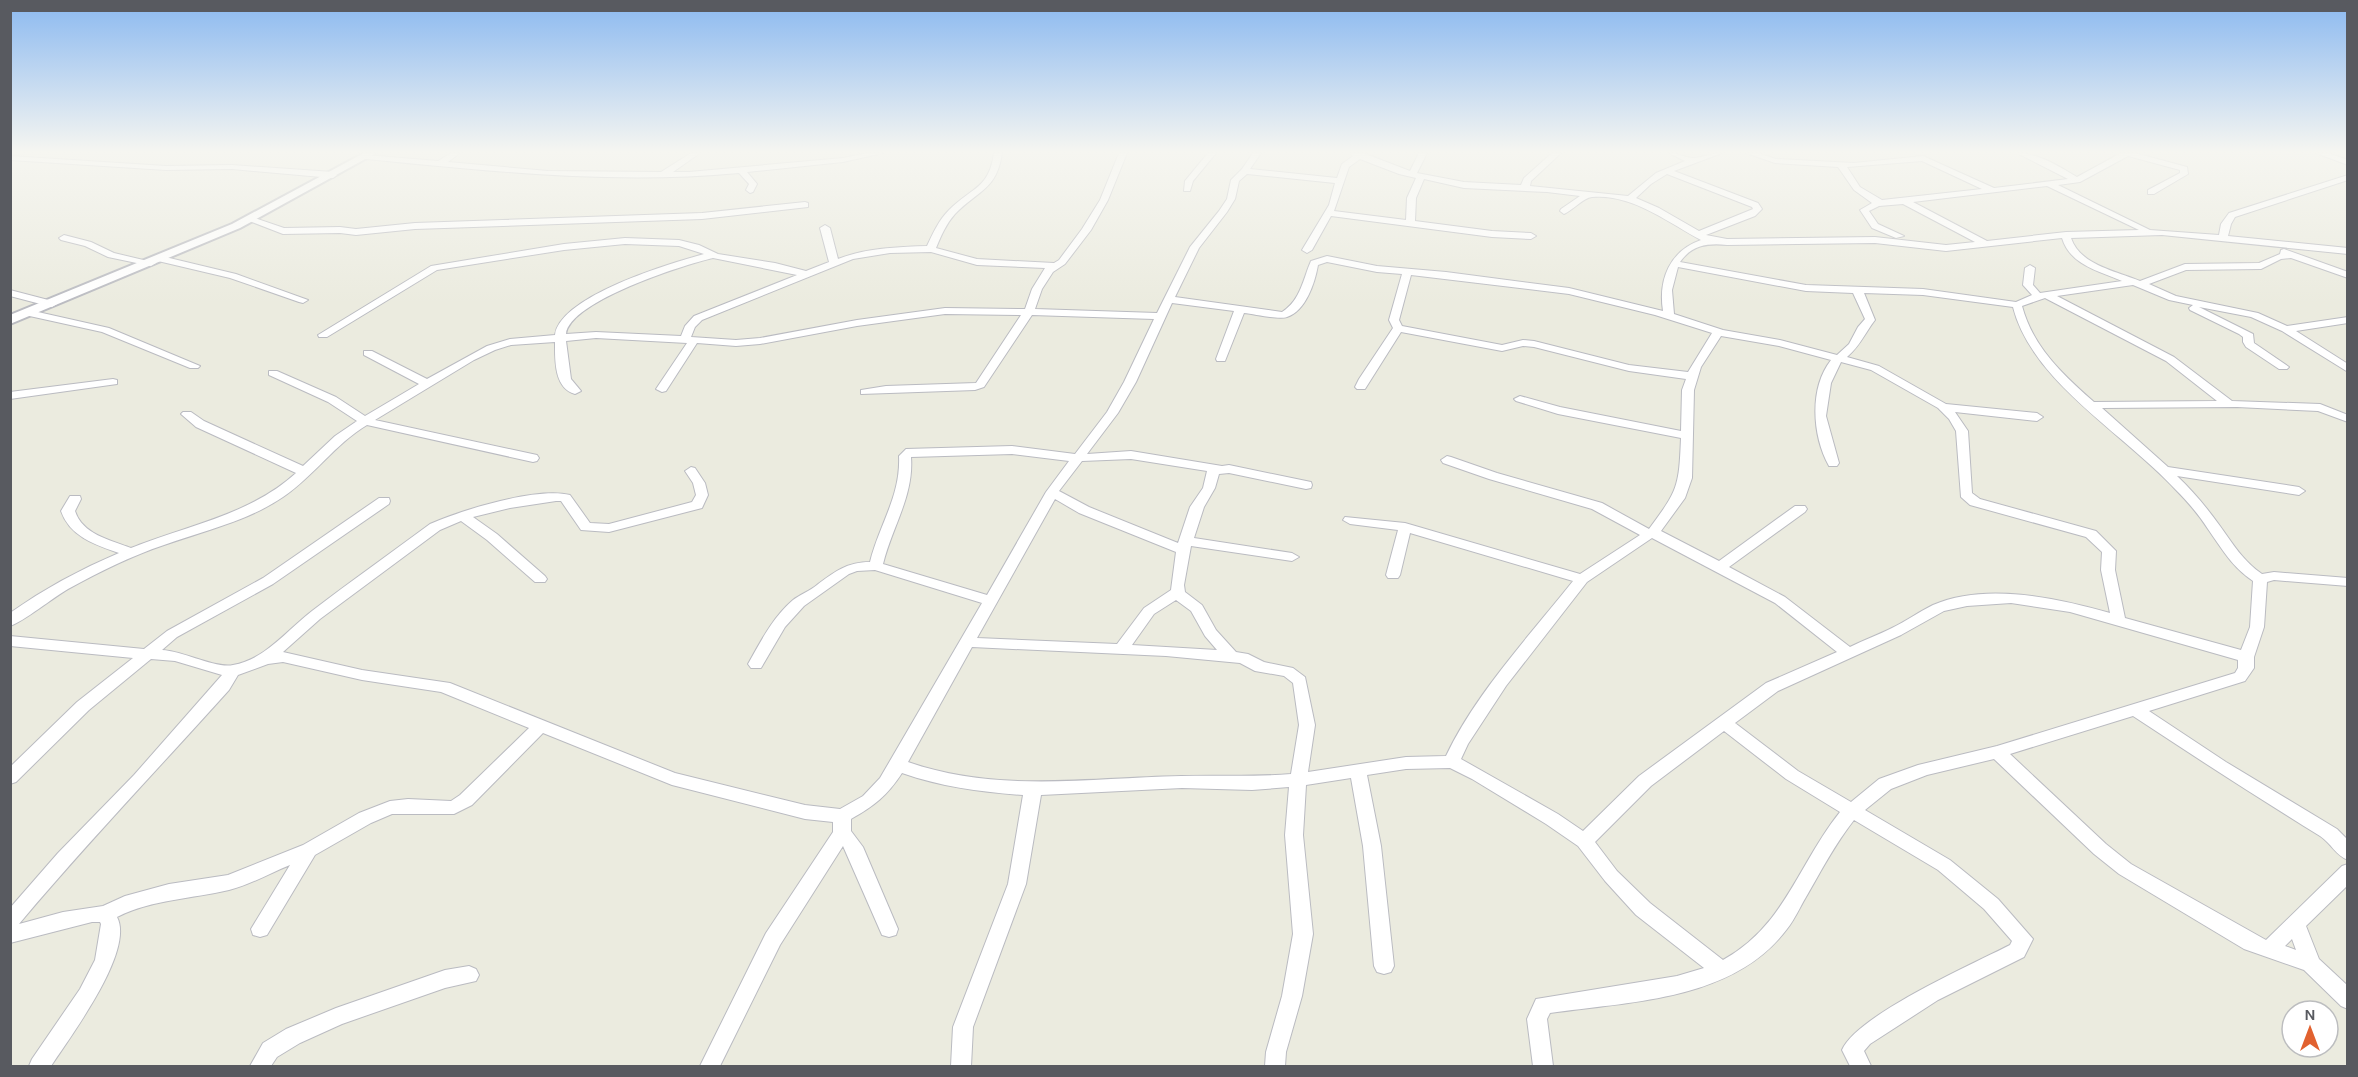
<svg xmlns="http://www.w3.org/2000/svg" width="2358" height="1077" font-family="Karla,sans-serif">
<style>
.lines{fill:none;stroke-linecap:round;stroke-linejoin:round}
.minor-casing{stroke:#babbc1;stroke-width:2}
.tertiary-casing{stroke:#babbc1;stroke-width:4}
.minor{fill:#fff;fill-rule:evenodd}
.tertiary{fill:#fff;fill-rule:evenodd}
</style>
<rect width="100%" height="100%" fill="#ebebdf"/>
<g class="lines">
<defs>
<path id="minor" d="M451,153H460L448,162L548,171L661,172L691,153H700L673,172H689L843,158L867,153H883L843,162L747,172L757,184L753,192L750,193L746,190L749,184L739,173C613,185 490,171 366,159L362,157L366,155L438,161Z
M994,153H1002C997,190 977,191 955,214C946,224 941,236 936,248L977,259L1054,263L1059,260L1082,229L1100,200L1119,153H1127L1108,200L1091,230L1065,264L1053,272L1042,289L1035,309L1157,313L1190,247L1219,211L1227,199L1231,180L1242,169L1253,153H1261L1250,169L1337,178L1342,164L1353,156L1349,153H1363L1410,171L1419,153H1427L1417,173L1464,182L1521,185L1524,178L1552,153H1561L1531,181L1530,186L1628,196L1656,173L1685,161L1669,153C1678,153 1686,158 1693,158C1701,158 1712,153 1722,153L1674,171L1758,203L1762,209L1755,216L1706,235L1727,239L1875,237L1946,245L1975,242L1903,204L1879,206L1869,211L1878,224L1904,236L1896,238L1872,228L1860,210L1872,203L1854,190L1838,167L1775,163L1746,153H1758L1776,159L1854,163L1923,156L1994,188L2068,179L2017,153C2039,153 2058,166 2077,177L2121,153H2135L2187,167L2188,174L2154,194H2148V190L2180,173V170L2128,156L2080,182L2058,185L2150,230L2219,235L2221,224L2229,213L2348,175V180L2235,217L2231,224L2228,236L2348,248V254L2162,235L2071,238C2080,265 2116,271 2140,281L2185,264L2259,263L2280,254L2281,250L2284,249L2348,272V278L2291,258L2281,259L2261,269L2186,270L2149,284L2176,296L2258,313L2287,326L2348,317V323L2296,331L2348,364V372L2282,331L2251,317L2199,307L2253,334L2254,343L2289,367L2287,369H2279L2246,347L2243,342V337L2239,334L2190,310L2189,308L2193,305L2169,300L2133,285L2057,296L2174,357L2232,401L2320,404L2348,415V422L2318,411L2237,407L2102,408L2168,467L2299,487L2305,491L2299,495L2177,476C2193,491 2207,508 2220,526C2233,544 2243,561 2262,574L2274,572L2348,578V586L2274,580L2267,582L2264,627L2254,657V668L2245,681L2149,711L2226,762L2337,829L2348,840V860C2336,856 2331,843 2320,836C2257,797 2195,757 2133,716L2010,754L2106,844L2131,864L2266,940L2342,866L2348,864V885L2306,926L2319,959L2348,986V1009L2341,1006L2304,970L2244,949L2119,874L2094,854L1994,759L1927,775L1891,789L1865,810L1950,860L1998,899L2033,939L2024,957L1938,1000L1870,1044L1864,1051L1871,1066H1850L1842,1050C1857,1015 1973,964 2010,945L2012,941L1984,909L1938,870L1854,820C1835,844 1821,871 1806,897C1800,907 1795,919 1787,929C1733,1001 1631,1001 1550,1013L1547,1019L1553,1066H1533L1527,1019L1536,999L1677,976L1704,968L1636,915L1605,881L1578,846L1546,824L1472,779L1450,768L1406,769L1367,775L1381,846L1394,966L1391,972L1384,974L1377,972L1374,966L1363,846L1351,778L1306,785L1303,835L1313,934L1302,996L1286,1052L1285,1066H1265L1266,1052L1282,996L1293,934L1285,835L1289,787L1252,790L1182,788L1041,795L1026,884L973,1027L971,1066H951L953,1027L1008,884L1023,795C981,792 942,787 902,773C887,796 874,806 851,819V831L863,847L898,929L896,935L889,937L882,935L843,846L780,945L720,1066H700L766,933L833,832V822L805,819L672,785L543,733L472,805L454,814H392L371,823L315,855L267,935L260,937L253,935L251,929L290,865C270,873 250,885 229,890C192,899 153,899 117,917C135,951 70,1037 51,1066H29L32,1059L80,989L95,960L101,924L100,922H92L10,943V908L58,853L134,775L222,675L175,661L151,659L89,710L16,782L10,784V767L77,702L133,658L10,646V636L144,649L167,631L263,578L379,498H389L390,501L389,504L273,584L177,637L162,650C183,651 217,669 233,665C266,659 286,631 312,611C351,581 391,553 430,524C462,510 536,487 570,495L590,523L609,524L692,502L696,495L693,483L685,471L691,467L695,468L705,483L708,495L702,508L609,532L581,530L561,501H556L510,508L473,517L497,534L545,576L547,579L545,582H535L487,540L461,521L440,530L320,619L283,652L362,670L450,683L675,773L805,805L840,809L863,796L880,778L982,603L875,570L857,571L849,574L804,606L785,627L761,668H751L748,664C761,641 773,617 793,600C801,594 810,591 817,585C834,572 847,562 870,562C879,525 901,496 899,456L906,449L1012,446L1075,454L1107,412L1124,382L1154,319L1032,315L984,387L975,390L861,394V390L886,386L976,383L1021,315L945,314L857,326L760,344L736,346L697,343L666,391L662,392L656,389L687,343L596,338L566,341L571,379L581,391L575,394C554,388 555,360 555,342L511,345L495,350L474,360L375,420L537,455L539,458L537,461L533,462L367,425C335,444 314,476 283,497C248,521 204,531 164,545C131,556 99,572 68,589C54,597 23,622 10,626V613C44,589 81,569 119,553C96,545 70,537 61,511L70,496H80L81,499L75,511C82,534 110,540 131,548C188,525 250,515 296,473L196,427L181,414L183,412H191L204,421L303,466L335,436L357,421L328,402L269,375V371H277L336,397L365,416L419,384L364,355V351H372L427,379L487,346L510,339L555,335C560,296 671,263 704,254L679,246L625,244L564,250L437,270L327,337H319L318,335L431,266L564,244L625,238L679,240L699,245L718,254L775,263L806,271L829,262L820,228L825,225L830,228L838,259C866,248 897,247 927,246C933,233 939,220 949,210C972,187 989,189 994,153ZM1360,159L1399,174L1416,178L1407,198L1406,220L1334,211L1349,167ZM1922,161L1982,189L1882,200L1860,187L1847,167ZM1247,174L1335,183L1329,205L1302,250L1307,253L1312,250L1331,216L1492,237L1531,239L1536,236L1531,233L1492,231L1415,221L1416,198L1424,179L1464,188L1547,192L1580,196L1561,209L1560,211L1564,214C1573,210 1583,198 1592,197C1631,193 1669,223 1701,240C1670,251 1658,279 1663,311L1569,288L1446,272L1377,266L1327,256L1311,261C1303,279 1301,300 1282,312L1175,297L1199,248L1227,212L1235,199L1239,181ZM1667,174L1752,207L1753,209L1699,231L1659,208L1636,198L1651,184ZM2047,186L2139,230L2066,232L1987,241L1913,202ZM2062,238C2070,265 2099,271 2122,281L2040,293L2033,285L2035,268L2030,265L2025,268L2023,285L2032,295L2016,302L1923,289L1806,285L1680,262C1692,245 1708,243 1727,245L1875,243L1946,251ZM931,252L977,265L1045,268L1032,289L1025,309L945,308L857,320L760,338L736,340L691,337L695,327L702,320L853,259L890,253ZM713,258L797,275L694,316L685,326L681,336L596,332L566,334C570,301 683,265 713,258ZM1327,262L1377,272L1402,274L1389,320L1393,328L1359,379L1355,387L1357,389H1365L1401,332L1502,351L1523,346L1534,347L1629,371L1686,379L1682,390L1681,431L1560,407L1520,396L1514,399L1516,401L1558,414L1681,438C1679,487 1678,490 1649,529L1602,503L1497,473L1451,457L1447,456L1441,460L1443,463L1489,479L1592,509L1640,535L1580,574L1405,523L1345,517L1343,520L1350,524L1398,530L1386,575L1388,578H1398L1400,575L1410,533L1573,581C1531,634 1475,694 1446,756L1406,757L1308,772L1315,725L1305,677L1293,668L1264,662L1248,654L1236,652L1216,630L1202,605L1185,592L1184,585L1191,546L1292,561L1299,557L1292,553L1194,538L1204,507L1215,488L1219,474L1229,473L1306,489L1311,488L1312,485L1311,482L1229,465L1222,466L1131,451L1087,454L1118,413L1136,382L1172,303L1234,311L1216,359L1217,361H1225L1244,313C1254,314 1278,320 1287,317C1306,311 1315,282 1318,265ZM1678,267L1806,291L1853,293L1865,319L1858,327L1849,344L1837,355L1780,340L1723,330L1674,314L1672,290ZM1411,275L1569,294L1655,315L1712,333L1688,372L1629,365L1534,341L1523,340L1502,345L1402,326L1399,320ZM1864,293L1923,295L2013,307C2032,382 2125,434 2176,490C2188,502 2199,515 2208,529C2222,549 2232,567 2253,581L2250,627L2241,650L2125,618L2115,570L2116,551L2096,531L1980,499L1972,493L1968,431L1955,412L2037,421L2043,417L2037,413L1946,404L1879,366L1847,357C1860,346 1865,333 1875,320ZM2045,298L2166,361L2217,401L2094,402C2062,374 2033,347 2022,306ZM1721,336L1779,346L1831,360C1809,388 1812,435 1829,466H1837L1839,463L1826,416L1831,383L1841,362L1871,370L1938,408L1949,419L1956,431L1961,497L1970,505L2086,537L2102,552L2101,570L2110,613C2057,598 1985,582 1933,605C1919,612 1906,621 1892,628C1878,635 1864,640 1850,647L1785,597L1729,567L1805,512L1807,509L1805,506H1795L1719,561L1661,531L1685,498L1692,478L1694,390L1701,367ZM1012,454L1069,461L1046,492L987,595L883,564C892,527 914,496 911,457ZM1131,459L1207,471L1203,488L1190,507L1178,543L1089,507L1059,491L1082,461ZM1055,499L1079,513L1176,552L1171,590L1144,608L1117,644L977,638ZM1652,538L1775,603L1837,652L1766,683L1639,776L1583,831L1558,814L1461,759L1468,744L1506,686L1587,582ZM1176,600L1191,611L1205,636L1217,650L1132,645L1154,614ZM2011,603L2070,612L2238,660V668L2235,673L1997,746L1918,765L1879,779L1851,802L1798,771L1735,723L1778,691L1901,635L1944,611L1967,606ZM972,647L1166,656L1240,663L1255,671L1284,676L1293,683L1299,725L1291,774C1254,777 1218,775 1181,776C1089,778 997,793 908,762ZM283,662L362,680L441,692L529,728L460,795L451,801L408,799L390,801L359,813L303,845L228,875L169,884L125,896L103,906L63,912L19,924C86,844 159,768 229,690L238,675L268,664ZM1724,731L1786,779L1840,812C1798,864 1785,926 1723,960L1650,903L1617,871L1595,842L1651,786ZM2292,939L2296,950L2285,946Z
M1208,153H1216L1193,181L1190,191H1184L1185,181Z
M2316,153H2328L2348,160V165Z
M10,156L166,166L232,165L333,172L337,175L333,178L232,169L166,170L10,160Z
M805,202L808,203V207L702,219L415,229L356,235L340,233L283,234L244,219L249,216L284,228L340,227L356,229L415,223L702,213Z
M64,235L91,242L114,253L156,263L151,266L108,257L85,246L61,240L59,238Z
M161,256L236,274L308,300L303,303L299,302L230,278L158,261V257Z
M10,290L56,302L57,304L52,307L10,296Z
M29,310L109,328L200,366L198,368H190L102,332L25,315V311Z
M113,379L117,380V384L10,399V392Z
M469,966L476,969L479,975L476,981L445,988L342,1024L300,1043L277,1057L271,1066H250L263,1043L286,1029L336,1008L445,970Z"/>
<path id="tertiary" d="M364,153H376L240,228L10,324V315L232,224Z"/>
</defs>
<use href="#minor" class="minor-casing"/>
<use href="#tertiary" class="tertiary-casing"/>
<use href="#minor" class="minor"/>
<use href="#tertiary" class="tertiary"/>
</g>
<linearGradient id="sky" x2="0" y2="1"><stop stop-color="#8bb9f0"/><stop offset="0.5" stop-color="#f6f6f1"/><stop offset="1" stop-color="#f6f6f1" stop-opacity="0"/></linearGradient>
<rect width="2358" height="304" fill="url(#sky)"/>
<rect width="2358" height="1077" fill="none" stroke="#585a60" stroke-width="24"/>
<g transform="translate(2310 1029)"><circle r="28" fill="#ffffff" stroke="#bcbdbf" stroke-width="1.5"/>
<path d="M0-4.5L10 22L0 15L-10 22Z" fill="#e1612f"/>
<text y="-9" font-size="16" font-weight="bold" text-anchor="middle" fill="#585a60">N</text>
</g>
</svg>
